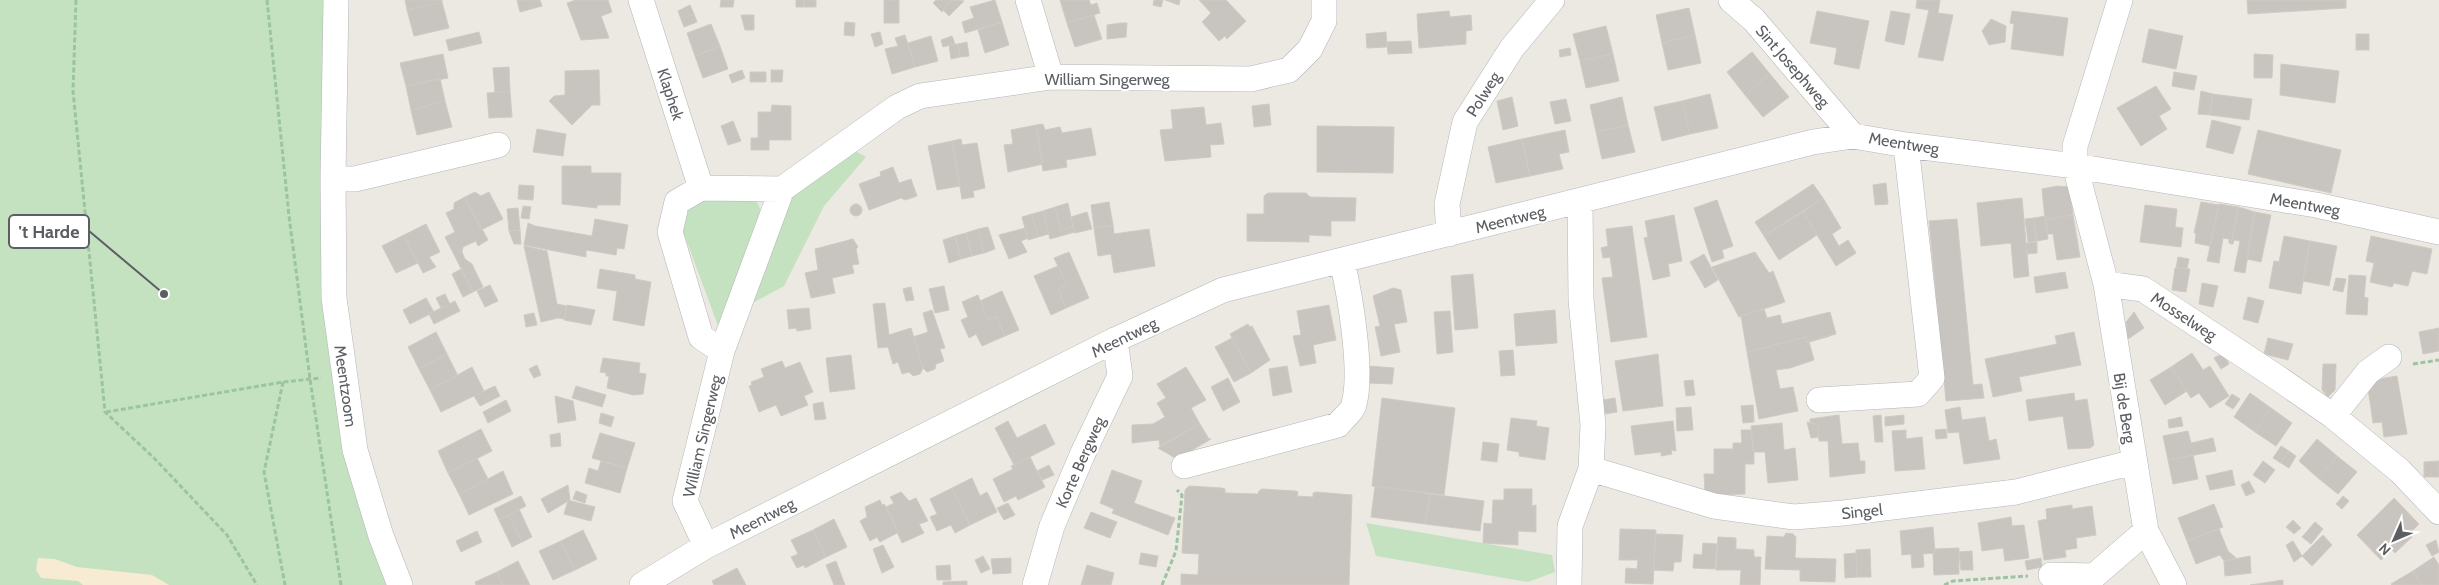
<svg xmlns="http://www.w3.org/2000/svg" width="2439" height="585" font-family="Cabin,sans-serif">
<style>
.green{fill:#c4e2c0}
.sand{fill:#f7ebd3}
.building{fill:#c8c4c0;stroke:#d0cac1}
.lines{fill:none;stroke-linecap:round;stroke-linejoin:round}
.minor-casing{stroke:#b3b5b9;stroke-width:26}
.path{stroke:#9cc4a3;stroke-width:3;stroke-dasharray:5 2.5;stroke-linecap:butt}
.minor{stroke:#fff;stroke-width:25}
.labels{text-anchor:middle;stroke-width:4.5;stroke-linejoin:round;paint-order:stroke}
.street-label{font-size:16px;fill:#5b5e62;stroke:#fff}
.leader{fill:none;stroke:#5b5e62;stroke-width:2}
.callout-dot{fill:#5b5e62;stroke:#fff;stroke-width:2}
.callout{fill:#fff;stroke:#5b5e62;stroke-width:2}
.callout-label{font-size:18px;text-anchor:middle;font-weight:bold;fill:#5b5e62}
</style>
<rect width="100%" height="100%" fill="#ece9e2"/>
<path class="green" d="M0,0H331L326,265L389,585H0Z
M845,145L866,157L824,206L784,286L747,306L791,186Z
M747,189L758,204L765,220L720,331L681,226L680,194Z
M1366,523L1552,555L1555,572L1528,582L1376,556Z"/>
<path class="sand" d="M38,558L55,559L77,567L152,575L169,585H83L78,581L41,578L36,570Z"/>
<path class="building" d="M405,0H442V2L407,10Z
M517,0H540L542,6L520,12Z
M576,0H608L612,12L601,16L609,38L581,40L567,3Z
M721,0H734L733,7H720Z
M796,0H804V7H796Z
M804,0H816V7H804Z
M884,0H899V23H884Z
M936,0H952L942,12L933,3Z
M952,0L964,1L949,16L943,10Z
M995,0L1002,22L965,33L962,22L974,18L970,7Z
M1060,0H1089L1091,5L1097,3L1100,13L1067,23Z
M1154,0H1163L1161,7L1153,5Z
M1165,0H1180L1179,5Z
M1199,0H1226L1246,21L1227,39L1225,36L1219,41L1202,22L1211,13Z
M1917,0H1940L1938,13L1953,15L1943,61L1918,57L1929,10L1916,8Z
M2247,0H2346V8L2248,14Z
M442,2L449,28L414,36L407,10Z
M690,5L694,14L681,19L678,11Z
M1689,8L1695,35L1662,43L1656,15Z
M1449,11L1450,17L1471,15L1472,30L1466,31V44L1419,48L1417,14Z
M1817,11L1869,21L1859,69L1834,64L1837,48L1810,43Z
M1891,11L1910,14L1904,45L1885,41Z
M2012,11L2068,18L2063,56L2011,49L2014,24L2010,23Z
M694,14L697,22L684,27L681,19Z
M741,15H754V30H745Z
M1094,15L1102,39L1075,47L1067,23Z
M1991,19L2006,26L2005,42L1989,45L1982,31Z
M845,22L855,23L854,36L844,35Z
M1002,22L1009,45L985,53L978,30Z
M1121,23H1127L1126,37L1107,39V25Z
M711,24L720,46L695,56L687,33Z
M1606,26L1613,54L1580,61L1573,34Z
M2149,29L2183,36L2176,69L2142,62Z
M479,32L482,43L449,51L446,40Z
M880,32L883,44L875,47L871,34Z
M1386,32L1387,47L1367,48L1366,34Z
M2356,34H2369V50H2356Z
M905,35L915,67L892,74L885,49L898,46L895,38Z
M1695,35L1701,63L1668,70L1662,43Z
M931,36L938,61L915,67L908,43Z
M952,36L955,44L943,47L941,40Z
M1411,41L1412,53L1388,54L1387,42Z
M967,42L969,56L960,57L958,44Z
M958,44L960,57L951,59L949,45Z
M720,46L728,69L703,78L695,56Z
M1570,48L1571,55L1560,57L1559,50Z
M1752,52L1770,74L1745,95L1727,72Z
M443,54L448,78L406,86L400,63Z
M1613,54L1619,81L1586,88L1580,61Z
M2254,54L2273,55L2272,78H2254Z
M2281,64L2339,71L2335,103L2280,95Z
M509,67L510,91L495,93L493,68Z
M599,70L600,105H592L572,125L549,101L554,96L565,95V71Z
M742,70L745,78L732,83L729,75Z
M771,70H783L782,82H771Z
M750,72H766V82H750Z
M2174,72L2197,76L2194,90L2172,86Z
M1770,74L1789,97L1763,117L1745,95Z
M440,78L445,101L411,110L406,86Z
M2156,86L2171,109L2159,116L2167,129L2141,146L2117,108Z
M510,91L512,117L489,118L487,93Z
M2201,91L2213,94L2210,115L2198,114Z
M1710,94L1718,128L1690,134L1682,101Z
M2212,94L2252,99L2249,120L2210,115Z
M1512,97L1518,126L1503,130L1497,101Z
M1622,97L1628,125L1596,132L1590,105Z
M1566,99L1571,121L1555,124L1550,102Z
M445,101L452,127L417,135L411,110Z
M1682,101L1690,134L1662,141L1654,107Z
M1269,104L1271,125L1254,127L1252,106Z
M772,105L791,106V140H769V150H751V138H758V112H771Z
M1204,107L1206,125L1221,123L1224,144L1210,145L1211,157L1165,161L1160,130L1173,129L1171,110Z
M2212,120L2241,127L2233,154L2206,147Z
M733,121L741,141L728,145L721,126Z
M1043,124L1045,130L1060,127L1062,133L1091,128L1096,155L1066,160L1067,167L1043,171L1036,125Z
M1036,125L1043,164L1008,172L1004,145L1013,144L1011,130Z
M1628,125L1635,152L1602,159L1596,132Z
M1317,126L1394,127L1393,173L1317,172Z
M537,129L566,134L563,156L533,152Z
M1565,130L1569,152L1559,154L1563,169L1530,176L1522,139Z
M2258,130L2341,150L2331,193L2248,174Z
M961,139L962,145L977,143L985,188L973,191L974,197L962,199L952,141Z
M1522,139L1530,176L1496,183L1488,147Z
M952,141L960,186L937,190L928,146Z
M562,166H591V173H621L620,205H597V208L562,204Z
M893,167L899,183L911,179L917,196L905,200L901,198L869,210L859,184L881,176L880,172Z
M1886,183L1888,204L1875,205L1873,185Z
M1813,184L1823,198L1764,236L1755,222Z
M519,185L534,186L533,200L518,199Z
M2057,186L2069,187L2073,215L2045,220L2042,189Z
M475,192L481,196L489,192L503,219L481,230L465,197Z
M1268,193H1306L1310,197L1356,198L1355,221H1331V236L1309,235V242L1247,241V214H1264V196Z
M465,197L488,240L478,246L476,241L463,247L462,252L465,259L472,264L483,287L473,292L445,237L455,232L446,213L454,209V203Z
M1823,198L1841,228L1832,234L1839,246L1848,240L1856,253L1836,266L1803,212Z
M2022,198L2029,276L2014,278L2011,243L1981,246L1977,203Z
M1717,200L1733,246L1722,250L1724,258L1712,262L1694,208Z
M1109,202L1113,225L1094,228L1091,205Z
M2201,202L2219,205L2210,246L2195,243L2196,233H2194Z
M1068,203L1073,227L1061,230L1055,207Z
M850 210a6 6 0 1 1 12 0a6 6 0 1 1-12 0Z
M2219,204L2238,207L2231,244L2229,243V239L2223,238L2219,263L2207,261Z
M2145,205L2177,209L2175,227L2183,228L2181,247L2140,242Z
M523,206L531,207L529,219L521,218Z
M1055,207L1061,230L1073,227L1075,232L1050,239L1043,211Z
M2238,207L2255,212L2245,273L2234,271L2240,241L2234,240L2233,244H2231Z
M518,208L520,230L509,231L507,209Z
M1043,211L1049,234L1038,237L1032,214Z
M1087,212L1092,229L1075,233L1071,217Z
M1803,212L1817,235L1779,260L1764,236Z
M2255,212L2271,215L2261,262L2247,259Z
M1032,214L1038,237L1028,240L1022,217Z
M1674,215L1682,261L1668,264L1670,276L1653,280L1644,238L1648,237L1645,221Z
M2073,215L2080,257L2057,260L2053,234H2047L2045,220Z
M2045,216L2048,239L2037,241L2034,218Z
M2034,218L2037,241L2028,242L2025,219Z
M595,219L628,225L624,249L617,248L616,255L586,250V257L524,245L528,223L535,226L592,236Z
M1957,219L1973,385L1982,384L1984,398L1946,401L1929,221Z
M426,224L440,252L429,257L436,267L423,273L404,235Z
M1113,225L1114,234L1149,229L1155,266L1114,273L1111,254L1098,256L1094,228Z
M1632,226L1647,337L1611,342L1602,278L1613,277L1610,257L1603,258L1601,248L1608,246L1606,229Z
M988,227L995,249L984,253L978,229Z
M1025,228L1028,238L1021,241L1027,252L1009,259L999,235Z
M978,229L984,253L972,256L966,233Z
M520,230L521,244H514L509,231Z
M966,233L972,256L961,259L955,236Z
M404,235L418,263L396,273L382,246Z
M955,236L961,259L949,263L943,240Z
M2284,236L2310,241L2301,294L2269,288L2274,261L2279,262Z
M2371,236L2432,249L2427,274L2412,271L2408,286L2394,283L2392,287L2370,282L2374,263L2366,261Z
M853,239L858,247L856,249L859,264L852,265L854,273L832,278L835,293L811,298L805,273L818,270L815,249Z
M2310,241L2337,246L2329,286L2303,281Z
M2037,242V253L2027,254L2026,243Z
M524,246L547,251L557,304L567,306L565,319L558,318L541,322Z
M1069,252L1089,298L1066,308L1058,289L1067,285L1054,258Z
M1755,252L1769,273L1773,271L1785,302L1739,317L1712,267Z
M1704,254L1718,280L1705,288L1690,262Z
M2178,257L2189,259L2187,269L2176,268Z
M1058,266L1067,285L1058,289L1066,308L1051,315L1034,276Z
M2175,268L2190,269L2186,292L2172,290Z
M461,269L473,292L463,297L452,274Z
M600,269L635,275V279L651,282L644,326L613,320L617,291L597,288Z
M2065,272L2068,288L2036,293L2034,277Z
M1473,274L1478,328L1455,330L1451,276Z
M2349,275L2366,276L2364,297L2368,298L2367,315L2346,314Z
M2336,278L2346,279L2343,292L2333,290Z
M2202,283L2218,286L2213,307L2199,304Z
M490,285L498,301L485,307L477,291Z
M944,286L949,310L935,313L929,289Z
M911,287L914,300L906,301L903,289Z
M1393,288L1401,290L1407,322L1394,324L1400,352L1381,356L1375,327L1380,326L1373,296Z
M1002,291L1019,330L1005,336L996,316L988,320L980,301Z
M445,294L450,304L441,308L436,298Z
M978,295L988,320L996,316L1005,336L982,346L976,334L969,338L961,320L968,317L962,302Z
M2248,297L2264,301L2258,323L2243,319Z
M426,298L434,312L410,324L403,310Z
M455,301L460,311L434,324L429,314Z
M885,303L889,335L911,328L923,368L920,374L913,376L909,372L902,374L898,362L893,364L888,347L878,348L873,304Z
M567,305L595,310L591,325L564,320Z
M1329,305L1336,340L1313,345L1316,363L1300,366L1293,336L1301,335L1297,311Z
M809,308L811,329L797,331L796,328L789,329L787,310Z
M1764,309L1767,318L1780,315L1782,324L1830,312L1836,334L1807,342L1806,337L1747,352L1741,316Z
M932,310L945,348L940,349L944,361L936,364L935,369L927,372L923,368L913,337L928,332L923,313Z
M1555,310L1557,343L1516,346L1514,314Z
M1450,311L1453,352L1437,354L1434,312Z
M2134,312L2144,328L2128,339L2126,322Z
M534,313L537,325L526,327L524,315Z
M1248,324L1250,327L1252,326L1270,360L1251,373L1230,334Z
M2439,328V351L2423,354L2419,332Z
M436,332L447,354L419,369L408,347Z
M2074,332L2081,365L2019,377L2022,391L1993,397L1985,359L2057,344L2055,336Z
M1830,336L1809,342L1814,360L1790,368L1776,370L1780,389L1793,387L1798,411L1759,419L1747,352L1806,337L1807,342Z
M1232,338L1251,373L1234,382L1215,347Z
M2268,338L2293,344L2288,360L2264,354Z
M1513,350L1515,375L1501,376L1499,351Z
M2192,353L2203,370L2210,366L2229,396L2210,408L2199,393L2191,398L2171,367Z
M2223,353L2229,364L2221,369L2214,358Z
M447,354L458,376L430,390L419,369Z
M1658,354L1663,406L1623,411L1615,361Z
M851,355L855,389L830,392L826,358Z
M603,358L640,363L639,373L646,374L643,394L633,395L607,388L609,376H606V373L600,372Z
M782,361L785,368L800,362L813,392L804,396L808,405L781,416L776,405L759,412L749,386L752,385L751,382L764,377L761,369Z
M2323,364H2336L2335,390L2328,397L2322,390Z
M537,365L541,375L534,378L529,369Z
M1287,366L1292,392L1273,396L1269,369Z
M1369,366L1394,368L1392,384L1368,383Z
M472,367L484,391L441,412L430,390Z
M1186,367L1206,400L1191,408L1200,424L1160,446L1159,440L1132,443V425L1153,424L1165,417L1157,403L1166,398L1157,384Z
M2171,367L2187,391L2165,405L2150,380Z
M2397,376L2407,434L2384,437L2382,422L2373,423L2367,381Z
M1228,378L1240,402L1223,411L1211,387Z
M1693,380L1695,395L1686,396L1684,381Z
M495,386L500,396L480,406L474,396Z
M576,386L606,395L602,407L572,398Z
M2074,393L2075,401L2087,399L2094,445L2090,448L2068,449L2063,416L2029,421L2026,400Z
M2250,393L2271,408L2255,432L2234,417Z
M2232,394L2240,399L2233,409L2225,404Z
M555,396L573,401L576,420L558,423Z
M1382,398L1455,408L1444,495L1372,486Z
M1615,398L1617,412L1605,414L1603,400Z
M506,400L511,411L488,423L483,412Z
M823,402L826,419L815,420L813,404Z
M1753,405L1754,422L1743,423L1741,406Z
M1691,407L1693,430L1677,431L1676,408Z
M1960,407L1962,420L1985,417L1989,441L1996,439L2000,459L1964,464L1959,432L1948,433L1945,410Z
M2271,408L2292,423L2276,446L2255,432Z
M601,413L614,417L611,427L599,423Z
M1839,415L1842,444L1858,443L1860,461H1865V473L1830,477L1828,441H1819L1818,425L1810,422V419Z
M1881,415L1883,442H1875L1873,416Z
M1904,415V424L1885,426V417Z
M2181,417L2183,426L2169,428L2168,420Z
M1511,418L1537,421L1536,426L1549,428L1545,460L1519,456V452L1507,450Z
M1008,421L1017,438L1045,424L1055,444L1014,465L995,428Z
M1673,421L1676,451L1671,450L1672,454L1661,456V452L1635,455L1631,426Z
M1807,422L1818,425L1819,437L1811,438Z
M1782,423L1784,450L1795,448L1798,480L1768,483L1765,452H1753L1751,426Z
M1200,424L1209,439H1211L1177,459L1158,448Z
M481,429L492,451L448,473L438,451Z
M1946,429L1947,438L1936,439L1935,430Z
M1741,430H1751L1754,452V464H1745V494L1714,495V493L1705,492L1704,474H1714V449H1733V443H1742Z
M1906,430V439L1922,437L1925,469L1895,471L1892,431Z
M2188,431L2191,443L2213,438L2216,451L2168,460L2163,436Z
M560,433L561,446L551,447L550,435Z
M600,433L635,443L627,468L592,458Z
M2317,439L2337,456L2318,478L2299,461Z
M1483,442L1499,444L1497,462L1481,460Z
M2281,446L2289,451L2281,463L2273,458Z
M2289,451L2296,456L2289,468L2281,463Z
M2193,455L2198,479L2173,484L2168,460Z
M2337,456L2357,472L2338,494L2318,478Z
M1030,457L1045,487L1018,500L1016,496L1004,502L993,479L1013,469L1011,466Z
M477,458L488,479L459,494L448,473Z
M601,461L627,468L620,493L585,483L589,468L598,471Z
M2263,461L2275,470L2265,483L2253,475Z
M2439,461V477H2424V462Z
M1049,465L1054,475L1042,480L1037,471Z
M1112,470L1142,481L1134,503L1175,518L1168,535L1112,513L1114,509L1100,503Z
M2232,470L2235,485L2210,490L2206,476Z
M503,471L513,494L469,515L459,494Z
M972,478L980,496L987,492L997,512L970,525L952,488Z
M2249,481L2255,492L2246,496L2241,485Z
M568,485L570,500L548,513L541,499Z
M1189,486L1222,488L1225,489V493L1258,494L1259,491L1262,489L1295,491L1298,492L1297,496L1313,497V493L1316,492L1352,495L1349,585H1181V574L1198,575L1199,554L1182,553L1185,490Z
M1375,486L1430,494L1425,524L1371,517Z
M952,488L970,525L955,533L951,525L937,531L930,517L937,514L930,499Z
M1504,489H1532V506L1536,505V532L1518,531V545L1483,543L1484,523L1492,524L1493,500H1504Z
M576,491L587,495L585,503L573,499Z
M901,492L909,501L916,498L928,521L919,524L924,533L902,543L886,507L894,503L890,497Z
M1430,494L1484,501L1480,531L1425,524Z
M521,496L526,506L499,520L494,509Z
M2343,496L2349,501L2342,509L2336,504Z
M2394,498L2419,524L2409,534L2412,537L2395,553L2392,550L2381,560L2357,535Z
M568,500L595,507L591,521L564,514Z
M880,500L882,505L884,504L886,507L899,532L880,542L877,537L870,541L860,521L867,517L865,507Z
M1008,503L1015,515L1004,520L997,508Z
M2214,504L2223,527L2187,541L2178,518Z
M2072,505V509L2092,506L2096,535L2076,538L2077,548L2065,550L2066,557L2044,560L2038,521L2047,519L2046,509Z
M519,509L532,537L522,542L509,515Z
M1091,512L1117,522L1110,538L1084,528Z
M509,515L522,542L512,547L499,520Z
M2011,517L2012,526L2024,525L2029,558L2005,561L2003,548L1982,551L1978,523Z
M834,519L847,547L826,557L813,530Z
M2293,520L2301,528L2294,534L2286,527Z
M2315,522L2323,529L2311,544L2302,537Z
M1933,527L1935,553L1923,554L1924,567L1912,568L1911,554L1902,555L1900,531Z
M1620,529L1656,530L1653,584L1625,583L1626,568L1637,569L1638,560H1619Z
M2219,529L2228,551L2236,558L2224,561L2220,555L2196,564L2187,541Z
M583,530L597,559L575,570L561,541Z
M813,530L826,557L805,568L804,565L797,568L791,557L798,554L791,540Z
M477,531L482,542L461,552L456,541Z
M1786,533L1793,534L1796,537L1795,558L1836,559L1835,582L1800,581V570L1765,569L1767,536L1784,537Z
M1656,534L1683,535L1681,562H1674L1673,571L1653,570Z
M2323,535L2332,545L2312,566L2302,556Z
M1718,537L1736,538V549L1754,550V557H1761L1760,585H1740L1741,570H1716Z
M2436,540L2439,552L2432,556L2426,545Z
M561,541L575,570L553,580L539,551Z
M2293,541L2302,556L2294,562L2286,545Z
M1703,543L1717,544L1715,569L1693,568L1694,554L1702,555Z
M883,545L894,567L882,573L873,549Z
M1959,548V574L1934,575L1933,554L1935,553V549Z
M1870,549L1871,577H1857L1856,550Z
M1972,551L1973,570H1961L1959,552Z
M1141,553L1158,556L1156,567L1139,564Z
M1856,553L1857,577L1845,578L1844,554Z
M983,556L990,569L981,573L975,560Z
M2250,556L2251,573L2225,576L2224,561Z
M2434,557L2439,565V585H2422L2413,571Z
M1011,558V573L993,574L991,559Z
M2041,558L2042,567L2027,570L2025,561Z
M518,561L530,585H503L497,572Z
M836,561L845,585H834L826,565Z
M950,565L951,580H937L936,566Z
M1087,565L1114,573L1111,585H1081Z
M737,568L746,585H714L712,581Z
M2413,571L2422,585H2392L2391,584Z
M497,572L503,585H476L475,582Z
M2283,580V585H2250Z
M967,581V585H943V582Z"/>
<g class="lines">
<defs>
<path id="minor" d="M336,0L333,179L334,298L355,450L381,536L400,585
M641,0L701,188
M1028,0L1051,77
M1731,0L1754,20L1853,136
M2120,0L2075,146V166L2106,284L2143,289L2275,376L2333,416L2400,471L2439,512
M333,179H355L498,145
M1580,202L1581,300L1593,425L1591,469L1714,506L1794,517L1843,513L2016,492L2134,462
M1449,234L1447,204L1465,122L1512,48L1552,0
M2106,284L2146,531L2174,585
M722,351L701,337L670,232L677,202L701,188L782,189
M1819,400L1918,394L1932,378L1906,145
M2333,416L2368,372L2389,357
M1184,466L1338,425C1342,419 1353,411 1354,404C1363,371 1350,295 1342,261
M706,546L685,501L722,351L782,189L897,107L920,96L1051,77L1251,79L1289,70L1310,49L1324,21V0
M2051,575L2094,576L2146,531
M642,585L706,546L1115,340L1223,290L1813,142L1853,136L1906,145L2075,166L2316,205L2439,232
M1035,585L1052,526L1083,453L1120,376L1115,340
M1569,585L1570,526L1591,469"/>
</defs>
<use href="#minor" class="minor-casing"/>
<path class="path" d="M76,0L73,91L105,412L154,458L227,535L257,585
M267,0L289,216L310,379L341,585
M2413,364L2439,360
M283,382L264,472L285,585
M106,412L283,382L321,378
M1162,585L1176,551L1182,495L1177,490
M1944,585L1953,581L2028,576"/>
<use href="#minor" class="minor"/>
</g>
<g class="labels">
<g class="street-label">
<text transform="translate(1793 66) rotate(49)" y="6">Sint Josephweg</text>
<text x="1107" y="85">William Singerweg</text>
<text transform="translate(671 94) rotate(72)" y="6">Klaphek</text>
<text transform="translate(1483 94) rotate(-58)" y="6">Polweg</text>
<text transform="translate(1904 143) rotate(9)" y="6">Meentweg</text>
<text transform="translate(2305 204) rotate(10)" y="6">Meentweg</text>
<text transform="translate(1510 219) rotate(-14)" y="6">Meentweg</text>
<text transform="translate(2184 316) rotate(33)" y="6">Mosselweg</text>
<text transform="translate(1124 337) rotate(-26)" y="6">Meentweg</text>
<text transform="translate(346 386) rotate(82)" y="6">Meentzoom</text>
<text transform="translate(2125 408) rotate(81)" y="6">Bij de Berg</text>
<text transform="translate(702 436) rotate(-77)" y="6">William Singerweg</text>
<text transform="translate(1080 462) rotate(-66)" y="6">Korte Bergweg</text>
<text transform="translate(1862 511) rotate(-6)" y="6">Singel</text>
<text transform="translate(762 518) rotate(-27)" y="6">Meentweg</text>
</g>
</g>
<path class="leader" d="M164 294L89 231"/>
<circle class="callout-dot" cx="164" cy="294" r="5"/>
<rect class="callout" x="9" y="215" width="80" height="33" rx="5"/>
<g class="callout-label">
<text x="49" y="238">'t Harde</text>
</g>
<g transform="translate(2394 540) rotate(225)" stroke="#ffffff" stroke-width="4" paint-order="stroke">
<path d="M0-4L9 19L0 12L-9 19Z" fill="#5b5e62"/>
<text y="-8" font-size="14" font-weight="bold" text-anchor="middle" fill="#5b5e62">N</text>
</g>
</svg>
